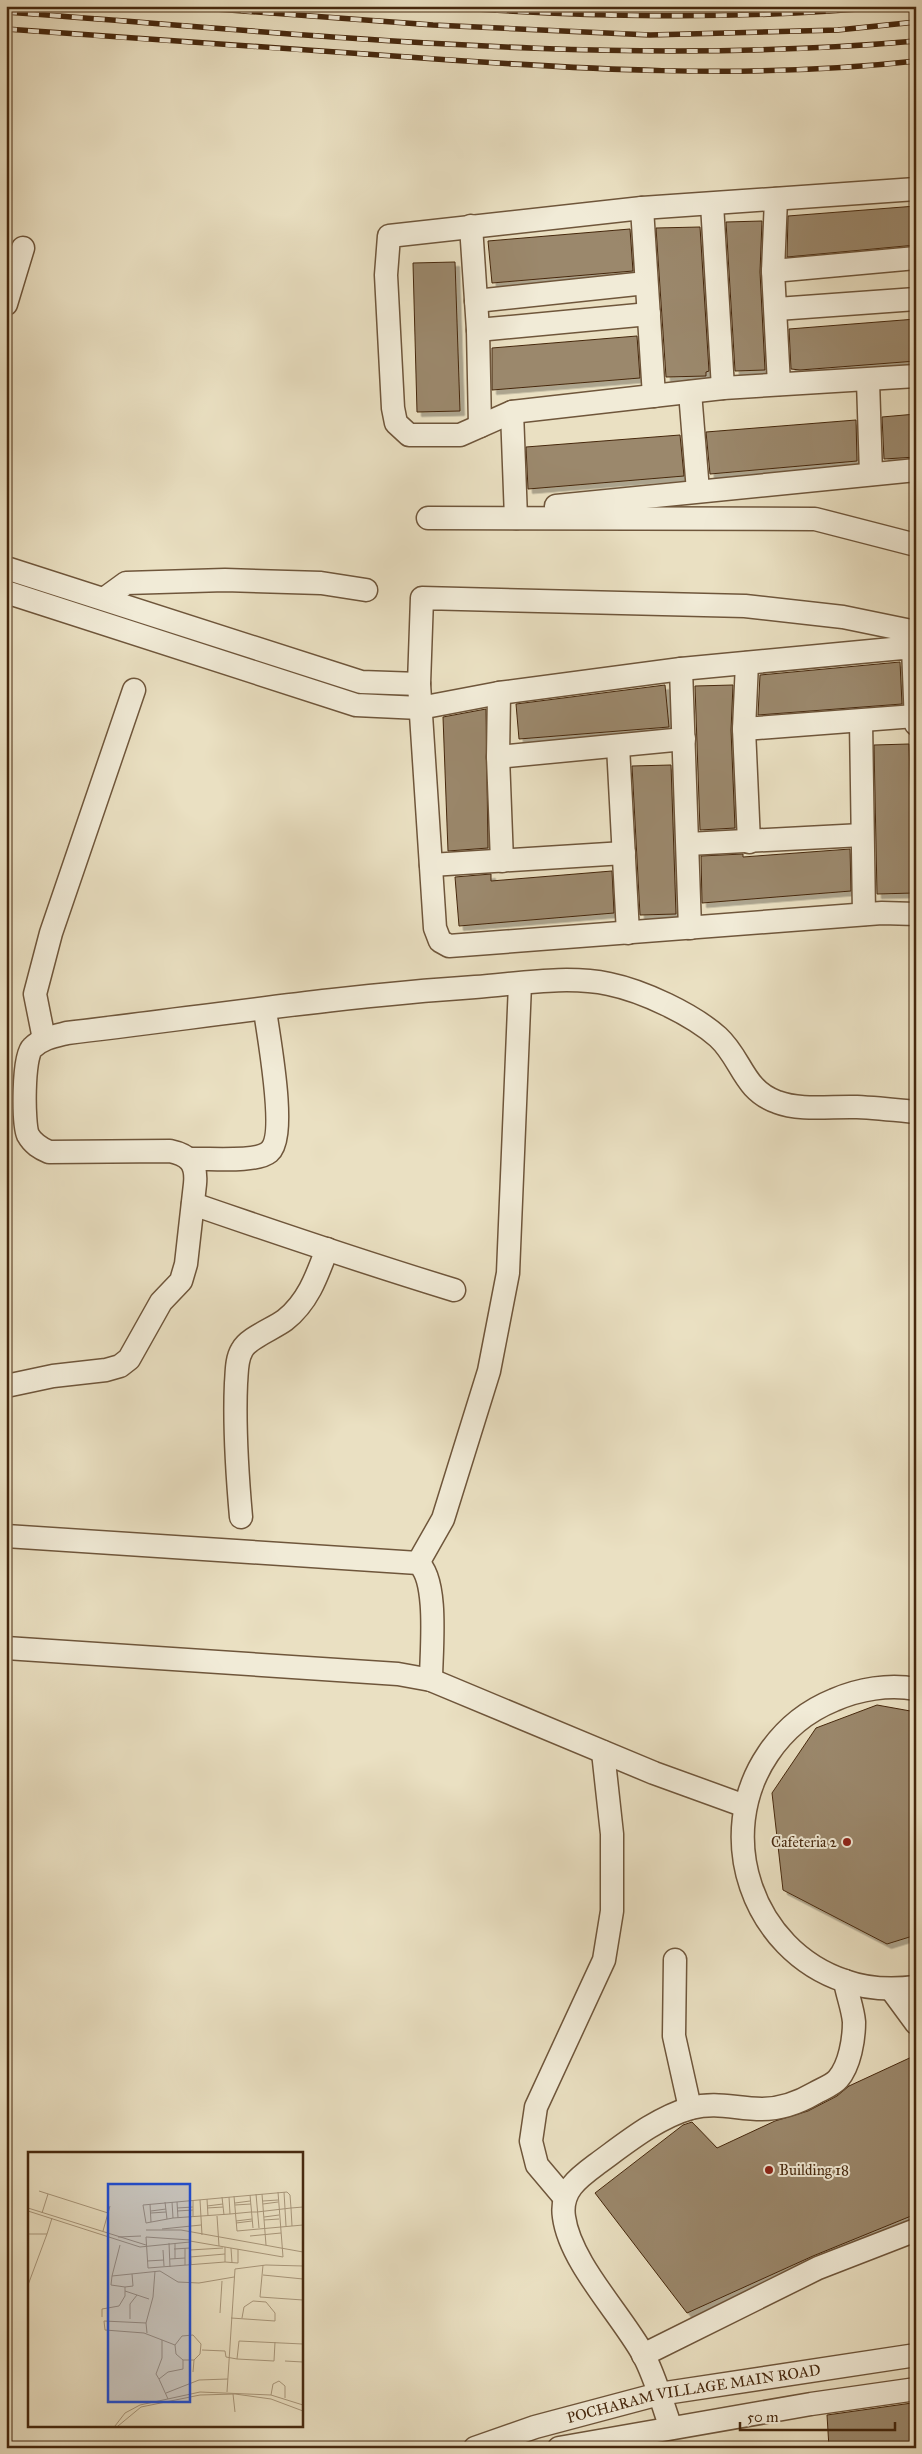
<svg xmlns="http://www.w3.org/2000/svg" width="922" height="2454" font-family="'IM FELL Great Primer',serif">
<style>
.building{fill:#9b886c;stroke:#46280e;filter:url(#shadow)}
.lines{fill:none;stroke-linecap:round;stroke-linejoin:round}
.minor-casing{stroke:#6f563b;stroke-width:25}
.minor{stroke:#f1ebd7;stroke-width:22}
.rail-casing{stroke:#46280e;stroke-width:5.5}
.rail{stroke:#f1ebd7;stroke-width:4;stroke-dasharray:11;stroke-linecap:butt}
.poi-dot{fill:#8f2418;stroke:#f1ebd7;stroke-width:2}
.labels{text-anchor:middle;stroke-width:4;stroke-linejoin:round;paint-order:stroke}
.poi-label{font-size:15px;fill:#46280e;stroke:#f1ebd7;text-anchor:end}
.street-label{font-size:15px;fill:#46280e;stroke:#f1ebd7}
.inset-road{fill:none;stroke:#a8967a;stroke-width:1}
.view{fill:#1d4ed8;fill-opacity:0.15;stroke:#1d4ed8;stroke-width:2.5}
.inset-edge{fill:none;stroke:#46280e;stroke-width:2.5}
</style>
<defs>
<filter id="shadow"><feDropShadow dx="4.5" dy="4.5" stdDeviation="0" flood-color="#0004"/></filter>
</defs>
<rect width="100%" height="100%" fill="#eae0c2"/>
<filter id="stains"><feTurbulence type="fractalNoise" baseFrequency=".004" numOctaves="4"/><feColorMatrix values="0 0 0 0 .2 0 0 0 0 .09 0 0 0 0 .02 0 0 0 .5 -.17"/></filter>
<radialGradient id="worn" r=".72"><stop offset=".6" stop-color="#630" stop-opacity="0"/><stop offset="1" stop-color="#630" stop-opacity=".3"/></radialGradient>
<path class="building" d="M916,206V245L787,257L788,216Z
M762,221L760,272L765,370L735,371L726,222Z
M700,227L709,371L706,372V376L666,377L656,228Z
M630,229L633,271L492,283L488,241Z
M455,262L460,411L417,412L413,263Z
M916,319V361L800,370L791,369L789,329Z
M637,336L640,378L492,390V348Z
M916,414V457L884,459L882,417Z
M856,420L857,461L710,474L706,432Z
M680,435L684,476L528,489L526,447Z
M900,662L902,704L758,715L760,675Z
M665,685L669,727L519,739L516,704Z
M733,685L731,730L735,828L700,830L695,686Z
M486,709L488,848L448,851L443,717Z
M909,744L914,893L877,894L874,745Z
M671,765L676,914L640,915L632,766Z
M850,849L851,891L702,903L701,856L743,854V857Z
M612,871L614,913L459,926L455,877L491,874V881Z
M877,1705L916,1712V1935L887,1944L783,1890L772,1793L816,1728Z
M916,2055V2214L813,2256L687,2313L595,2193L683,2125L692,2122L717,2148L775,2121L808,2111L837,2096L849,2086Z
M912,2403L916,2448H829L827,2415Z"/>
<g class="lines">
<defs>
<g id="minor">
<path d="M916,189L642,208L389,236L386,275L393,408L396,423L409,435H460L512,412L723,388L916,376"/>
<path d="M776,199L773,271L779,384"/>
<path d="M712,204L723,388"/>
<path d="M642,208L654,396"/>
<path d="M471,226L478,330L480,426"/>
<path d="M773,271L916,258"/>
<path d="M476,301L646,283"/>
<path d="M6,304L23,248"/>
<path d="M777,309L916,299"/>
<path d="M478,330L649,314"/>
<path d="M868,381L871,474"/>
<path d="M690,392L698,491"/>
<path d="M512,412L516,518"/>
<path d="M556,506L916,470"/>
<path d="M428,518L815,519L916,545"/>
<path d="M6,568L361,682L419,684"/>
<path d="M6,592L356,705L420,708L499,693L681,669L913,647L916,724"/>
<path d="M104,599L126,583L225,580L321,583L366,590"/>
<path d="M916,632L843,617L745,606L422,598L419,684L435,928L440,941L449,946L882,913L916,914"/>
<path d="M747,663L744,729L749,842"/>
<path d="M681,669L690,928"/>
<path d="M499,693L498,757L502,861"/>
<path d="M861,721L864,914"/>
<path d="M744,729L915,716"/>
<path d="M618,746L628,933"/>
<path d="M498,757L684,739"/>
<path d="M688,844L862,835"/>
<path d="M431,865L624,853"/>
<path d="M44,1039L35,994L51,933L134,690"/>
<path d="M190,1159C208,1158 256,1163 269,1152C288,1136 268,1035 265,1010"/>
<path d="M193,1204C280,1234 366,1263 454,1290"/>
<path d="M6,1386L53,1376L106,1370L120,1366L129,1359L161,1302L181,1281L186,1264L195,1184C197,1163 189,1155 170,1151L49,1152C40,1148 33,1144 28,1135C23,1124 23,1056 32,1048C42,1038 55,1036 67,1033C203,1017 338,996 475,987C518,984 566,975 609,984C643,991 692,1014 718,1037C742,1059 743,1090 777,1102C800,1111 832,1106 857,1107C877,1108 896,1110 916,1112"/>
<path d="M241,1517C237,1472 234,1428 236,1383C237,1373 236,1360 242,1350C248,1338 273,1329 285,1320C308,1302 317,1276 327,1249"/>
<path d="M6,1536L418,1563C439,1580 431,1653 431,1680"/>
<path d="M418,1563L443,1519L489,1371L508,1273L520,984"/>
<path d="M6,1648L398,1674L431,1680L654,1773L745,1806"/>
<path d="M916,1689C889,1684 859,1689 834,1700C807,1711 784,1730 768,1754C713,1835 752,1950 845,1981C867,1989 892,1990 916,1987"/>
<path d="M675,1960L674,2036L690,2108"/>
<path d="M891,1989L916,2023"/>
<path d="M564,2197L537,2165L531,2141L536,2107L604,1960L612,1911V1834L603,1752"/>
<path d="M643,2355L818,2268L916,2230"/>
<path d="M671,2428C662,2403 655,2376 643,2354C620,2313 570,2262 564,2217C560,2191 578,2178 597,2164C626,2143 656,2118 691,2108C717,2101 736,2109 762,2109C782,2109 798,2103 815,2093C822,2089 833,2085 838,2079C850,2065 854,2039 854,2022C853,2009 847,1994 845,1981"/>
<path id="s1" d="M475,2448L535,2427L659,2394L916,2355"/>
<path d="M559,2448L811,2404L916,2389"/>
</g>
</defs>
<use href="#minor" class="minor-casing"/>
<use href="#minor" class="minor"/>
<defs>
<path id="rail" d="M175,6L433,25L650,35L838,30L916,22
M430,6C583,17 738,21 891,6
M6,12C309,34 612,68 916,41
M6,29C140,39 274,48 408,57C577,69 747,80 916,61"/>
</defs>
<use href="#rail" class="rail-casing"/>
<use href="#rail" class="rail"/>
</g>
<g class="poi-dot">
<circle cx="847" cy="1842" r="5"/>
<circle cx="769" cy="2170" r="5"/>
</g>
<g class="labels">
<g class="poi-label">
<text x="837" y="1847">Cafeteria 2</text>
<text x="779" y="2175" text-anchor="start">Building 18</text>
</g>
<g class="street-label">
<text dy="5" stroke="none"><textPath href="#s1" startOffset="226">POCHARAM VILLAGE MAIN ROAD</textPath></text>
</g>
</g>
<g transform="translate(28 2152)">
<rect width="275" height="275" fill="#eae0c2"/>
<path class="inset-road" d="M11,39L80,61M256,40L258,74M228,42L231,76M234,42L238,93M222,43L225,76M206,44L209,79L275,73M194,45L196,63M201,45L202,62M179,47L180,64M172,48L174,83M235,49L250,48M137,50L139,67M144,50L145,66M149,50L150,66M207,51L222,49M122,52L123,70M235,52L250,50M207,53L223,52M179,54L195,52M0,56L118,93M149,56L165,55M179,56L195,55M0,59L112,95L162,90L163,113M123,59L138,57M149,59L165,58M14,61L20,42M123,61L138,60M165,64V48M189,64L191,94M236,65L251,63M236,68L251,67M208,69L224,67M208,71L224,69M264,74L263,56L262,43L259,40L115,53L118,71L145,66L202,62L223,60H229L263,56L275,55M134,77L173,73M118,78H153L275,100M75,79L82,54M0,82H19L24,66M222,84L253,81M90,85L113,84M162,88L118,85L120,116L197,110V95M162,89L255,105L250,40M141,91L142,115M147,91V107M157,96V113M203,96L204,111M146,97L162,96M135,98L136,114M162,98L195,96M162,105L197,102M142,107L157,106M119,109L136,108M197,110L210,111V97M235,113L232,145L275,148M235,123L275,127M84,124L92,93M0,133L19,82M97,135L105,134L104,122M97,139L121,147M192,161L194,129M74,165V157L91,154L97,144V135L83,133L84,124L132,119L150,130L171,131L206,125M203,166L247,169V161L238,150L225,149L216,155L214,166M102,167V152L109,143M118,171L125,145L127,119M119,181L118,171L76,169L77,178L116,181L147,193M174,198L197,199L198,205L209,207L246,209L247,190M209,207L211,189L275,192M257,209L275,210M165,220L166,208L172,202L173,192L165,183L154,184L147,193L148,202L155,208H166M131,227L128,222L134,206V188M199,240L207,117L238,113L275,114M138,241L171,228L200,227M205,242L207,260M243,243L245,232L251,229L257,234V246M140,247L131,227L140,220L155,217V208M87,274L97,261L112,253L172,240L243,243L275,253M90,274L113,255L172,243L207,242L243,247L275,259"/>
<path class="view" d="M80,32H162V250H80Z"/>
<rect width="275" height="275" class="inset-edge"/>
</g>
<rect width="922" height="2454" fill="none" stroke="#eae0c2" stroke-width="25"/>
<rect x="8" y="8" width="907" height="2439" fill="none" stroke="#46280e" stroke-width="2.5"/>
<rect x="12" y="12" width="897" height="2429" fill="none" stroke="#46280e"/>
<path d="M740 2422v8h155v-8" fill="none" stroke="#46280e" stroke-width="2.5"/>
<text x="747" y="2422" font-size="15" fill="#46280e" stroke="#f1ebd7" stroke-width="4" paint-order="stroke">50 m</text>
<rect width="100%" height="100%" filter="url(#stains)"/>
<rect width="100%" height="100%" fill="url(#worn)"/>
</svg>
